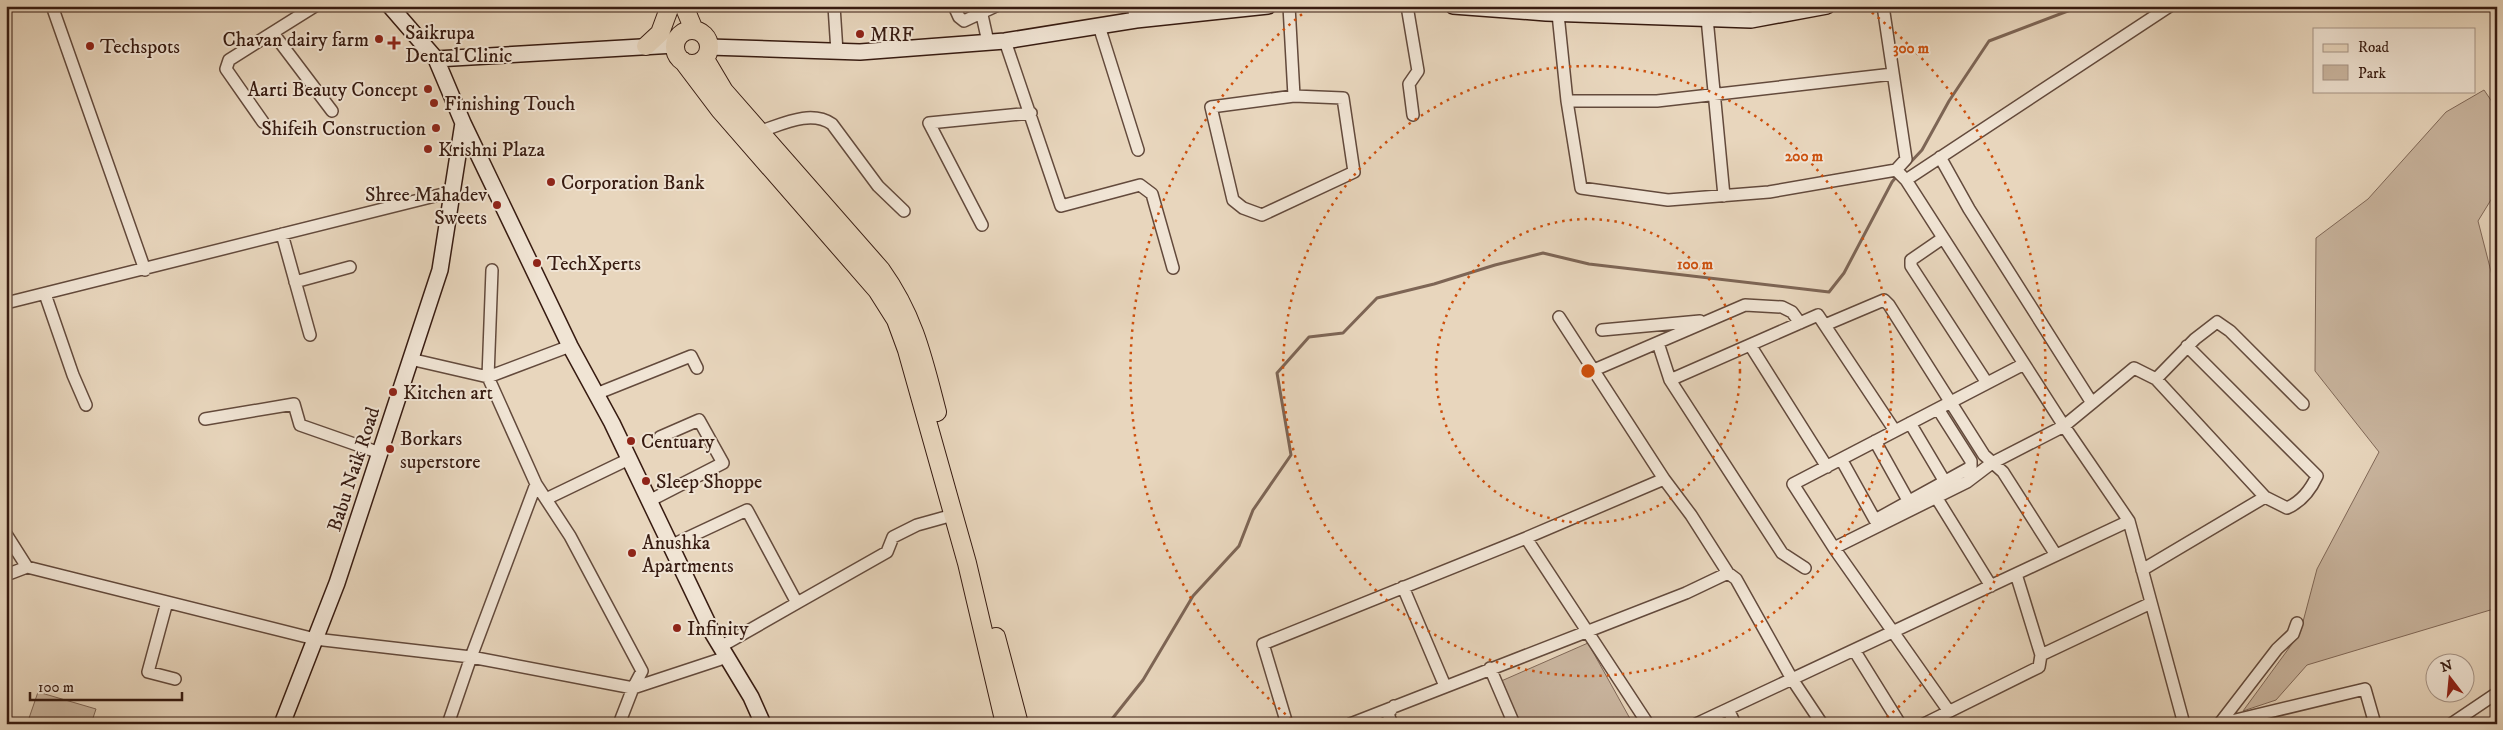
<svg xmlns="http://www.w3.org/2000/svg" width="2503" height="730" font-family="'IM FELL DW Pica',serif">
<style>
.green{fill:#cab6a0;stroke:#806858}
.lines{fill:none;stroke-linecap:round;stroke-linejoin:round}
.stream{stroke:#7d6555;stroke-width:3}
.street-casing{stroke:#634a3c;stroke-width:14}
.secondary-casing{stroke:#371b11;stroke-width:18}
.primary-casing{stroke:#371b11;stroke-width:20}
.street{stroke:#f0e4d4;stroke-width:11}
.secondary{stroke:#f0e4d4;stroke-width:15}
.primary{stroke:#e8d6bd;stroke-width:18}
.ring{fill:none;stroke:#cd500d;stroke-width:2.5;stroke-dasharray:2.5 5}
.poi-dot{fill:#8f2418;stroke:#f0e4d4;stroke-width:2}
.labels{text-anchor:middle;stroke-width:4;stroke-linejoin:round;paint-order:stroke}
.poi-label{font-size:20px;fill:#371b11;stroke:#f0e4d4;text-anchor:start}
.street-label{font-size:20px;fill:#371b11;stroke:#f0e4d4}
.centre{fill:#cd500d;stroke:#f0e4d4;stroke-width:2.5}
.ring-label{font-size:15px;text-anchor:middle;font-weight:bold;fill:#cd500d;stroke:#f0e4d4;stroke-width:4;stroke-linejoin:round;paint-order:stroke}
</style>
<rect width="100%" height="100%" fill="#e8d6bd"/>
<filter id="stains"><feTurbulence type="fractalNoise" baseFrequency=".004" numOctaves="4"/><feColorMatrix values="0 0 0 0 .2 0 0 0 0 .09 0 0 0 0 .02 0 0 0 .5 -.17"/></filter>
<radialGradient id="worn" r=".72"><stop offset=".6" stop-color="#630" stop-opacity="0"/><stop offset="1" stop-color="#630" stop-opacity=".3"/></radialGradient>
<path class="green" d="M2484,90L2497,109V190L2478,221L2494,283L2497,284V608L2307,665L2276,700L2243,711L2300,633L2317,569L2379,452L2315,371L2316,238L2368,199L2446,112Z
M1588,643L1633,724H1516L1499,682Z
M38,692L96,709L91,724H27Z"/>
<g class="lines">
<path class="stream" d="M1908,165L1922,150L1949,101L1989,41L2081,6
M1108,724L1143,680L1193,596L1239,546L1253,510L1291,455L1277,373L1309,337L1343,333L1377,298L1434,284L1495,265L1543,253L1589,264L1829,292L1844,273L1892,182L1897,176"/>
<defs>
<path id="street" d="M52,6L145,270
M834,6L837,52
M954,6L959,17L964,21L996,6
M1133,6L1136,20
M1289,6L1294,96
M1407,6L1418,71L1409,84L1413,115
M1883,6L1906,159L1896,170L1906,180L2170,6
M1558,14L1567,101L1581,188L1668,200L1769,192L1896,170
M982,15L988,42
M1707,18L1724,196
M1099,26L1138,150
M273,33L332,111
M1005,41L1061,206L1140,185L1152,194L1173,268
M1294,96L1343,98L1354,172L1262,215L1243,208L1233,200L1211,107Z
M1567,101H1657L1893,74
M263,122L226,69L229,60L315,6
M758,132C781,125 810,109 832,124L878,186L904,211
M1906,180L2064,426L2092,403L1969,209L1940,157
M982,225L929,123L1031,113
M282,234L310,335
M1943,238L1911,260V266L1987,383
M492,270L488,377L536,484L471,657L633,688L619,724
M295,282L350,267
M45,294L73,375L86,405
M6,303L451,192
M1825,325L1884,300L1889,305L1984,455L2003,472L2056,555
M1602,330L1700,321
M1658,343L1670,380L1782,553L1805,568
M1750,345L1827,467
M410,359L488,377L570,346
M2024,364L1793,484L1834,548L1967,482L1992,463L2064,426L2129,521L2184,724
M1594,370L1745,305L1782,307L1792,312L1800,323
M2156,379L2195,339L2217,322L2230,331L2303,404
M1670,380L1818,315L1895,431
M596,394L691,356L697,368
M2092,403L2134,368L2156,379L2265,497L2287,508C2301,502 2311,489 2317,476L2187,346
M205,419L294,404L300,425L380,453
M1910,423L1945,482
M1875,441L1909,502
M1841,459L1875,520L1971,467V461L1938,409
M1664,479L1691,515L1728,573L1736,579L1792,679L1822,724
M536,484L570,536L642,671L633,688
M1936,497L1991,586
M546,499L629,459
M649,501L723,463L699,420L660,437
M6,534L27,567L315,639L471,657L448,724
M1526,538L1648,724
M670,546L747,510L797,603L720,647
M1834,548L1948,710
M2142,570L2265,497
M2016,574L2041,655L2151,603
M6,575L27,567
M1403,587L1445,686
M167,602L148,672L175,679
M797,603L887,552L893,537L917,525L953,515
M1854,650L1900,724
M1490,668L1514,724
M633,688L727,657
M1728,709L1735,724
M2220,723L2277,649L2293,634L2297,623
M1287,724L1263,644L1526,538L1664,479L1559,317
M1350,724L1686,593L1728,573
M1392,724L1388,714L1394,706
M1696,724L2129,521
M1924,724L2039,667L2041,655
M2219,724L2365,689L2375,724
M2451,724L2497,693"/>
<path id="secondary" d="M1453,6L1546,13L1751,20L1827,6
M709,47L860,52L1005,41L1136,20L1268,6
M436,59L675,45
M463,123L570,346L612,423L713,634L751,697L763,724
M282,724L337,583L440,270L463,123L436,59L390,6"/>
<path id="primary" d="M684,6L694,30
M675 47a17 17 0 1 1 34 0a17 17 0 1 1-34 0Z
M646,46L660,33L670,6
M705,59L724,91L881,270C914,316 923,358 937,412
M683,61L720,110L877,290L896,320L907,350L967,563L1005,724
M996,637L1019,724"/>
</defs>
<use href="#street" class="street-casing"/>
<use href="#secondary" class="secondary-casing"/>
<use href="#primary" class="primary-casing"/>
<use href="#street" class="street"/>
<use href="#secondary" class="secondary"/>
<use href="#primary" class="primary"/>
</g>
<g class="ring">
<circle cx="1588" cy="371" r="152"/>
<circle cx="1588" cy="371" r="305"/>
<path d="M1297 724A457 457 0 0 1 1310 8M1866 8A457 457 0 0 1 1879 724"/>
</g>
<g class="poi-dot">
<circle cx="860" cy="34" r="5"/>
<circle cx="379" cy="39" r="5"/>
<path d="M391.5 35.5h5v5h5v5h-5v5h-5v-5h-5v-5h5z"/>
<circle cx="90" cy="46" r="5"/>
<circle cx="428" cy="89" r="5"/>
<circle cx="434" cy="103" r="5"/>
<circle cx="436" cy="128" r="5"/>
<circle cx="428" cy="149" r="5"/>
<circle cx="551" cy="182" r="5"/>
<circle cx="497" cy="205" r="5"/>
<circle cx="537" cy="263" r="5"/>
<circle cx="393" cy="392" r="5"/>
<circle cx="631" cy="441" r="5"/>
<circle cx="390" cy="449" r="5"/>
<circle cx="646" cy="481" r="5"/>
<circle cx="632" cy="553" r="5"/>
<circle cx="677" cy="628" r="5"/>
</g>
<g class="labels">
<g class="poi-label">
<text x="405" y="39">Saikrupa<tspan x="405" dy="23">Dental Clinic</tspan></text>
<text x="870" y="41">MRF</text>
<text x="369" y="46" text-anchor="end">Chavan dairy farm</text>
<text x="100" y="53">Techspots</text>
<text x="418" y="96" text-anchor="end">Aarti Beauty Concept</text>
<text x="444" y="110">Finishing Touch</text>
<text x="426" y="135" text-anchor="end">Shifeih Construction</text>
<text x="438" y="156">Krishni Plaza</text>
<text x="561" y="189">Corporation Bank</text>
<text x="487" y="201" text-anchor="end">Shree Mahadev<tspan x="487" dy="23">Sweets</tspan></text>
<text x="547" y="270">TechXperts</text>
<text x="403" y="399">Kitchen art</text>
<text x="400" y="445">Borkars<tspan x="400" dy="23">superstore</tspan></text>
<text x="641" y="448">Centuary</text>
<text x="656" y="488">Sleep Shoppe</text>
<text x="642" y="549">Anushka<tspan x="642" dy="23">Apartments</tspan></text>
<text x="687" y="635">Infinity</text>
</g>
<g class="street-label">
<text transform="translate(353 469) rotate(-72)" y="7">Babu Naik Road</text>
</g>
</g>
<circle cx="1588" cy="371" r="8" class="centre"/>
<g class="ring-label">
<text x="1911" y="53">300 m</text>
<text x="1804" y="161">200 m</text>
<text x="1695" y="269">100 m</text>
</g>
<rect width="2503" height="730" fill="none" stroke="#e8d6bd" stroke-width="25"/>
<rect x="8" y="8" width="2488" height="715" fill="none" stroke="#371b11" stroke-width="2.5"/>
<rect x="12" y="12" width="2478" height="705" fill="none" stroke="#371b11"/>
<rect x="2313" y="28" width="162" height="65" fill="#f0e4d4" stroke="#a69486"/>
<rect x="2323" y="44" width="25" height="8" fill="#e8d6bd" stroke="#a69486"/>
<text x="2358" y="52" font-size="15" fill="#371b11">Road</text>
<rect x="2323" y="65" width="25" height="15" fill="#cab6a0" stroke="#a69486"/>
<text x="2358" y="78" font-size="15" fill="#371b11">Park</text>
<g transform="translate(2450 678) rotate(344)"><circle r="24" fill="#f0e4d4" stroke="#a69486"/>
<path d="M0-4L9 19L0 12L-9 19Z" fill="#8f2418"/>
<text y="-8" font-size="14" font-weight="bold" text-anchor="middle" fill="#371b11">N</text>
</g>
<path d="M30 692v8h152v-8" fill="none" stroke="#371b11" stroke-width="2.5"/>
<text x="38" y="692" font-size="15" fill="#371b11" stroke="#f0e4d4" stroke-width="4" paint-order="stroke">100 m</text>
<rect width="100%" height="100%" filter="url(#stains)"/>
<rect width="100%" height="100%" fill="url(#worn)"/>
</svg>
